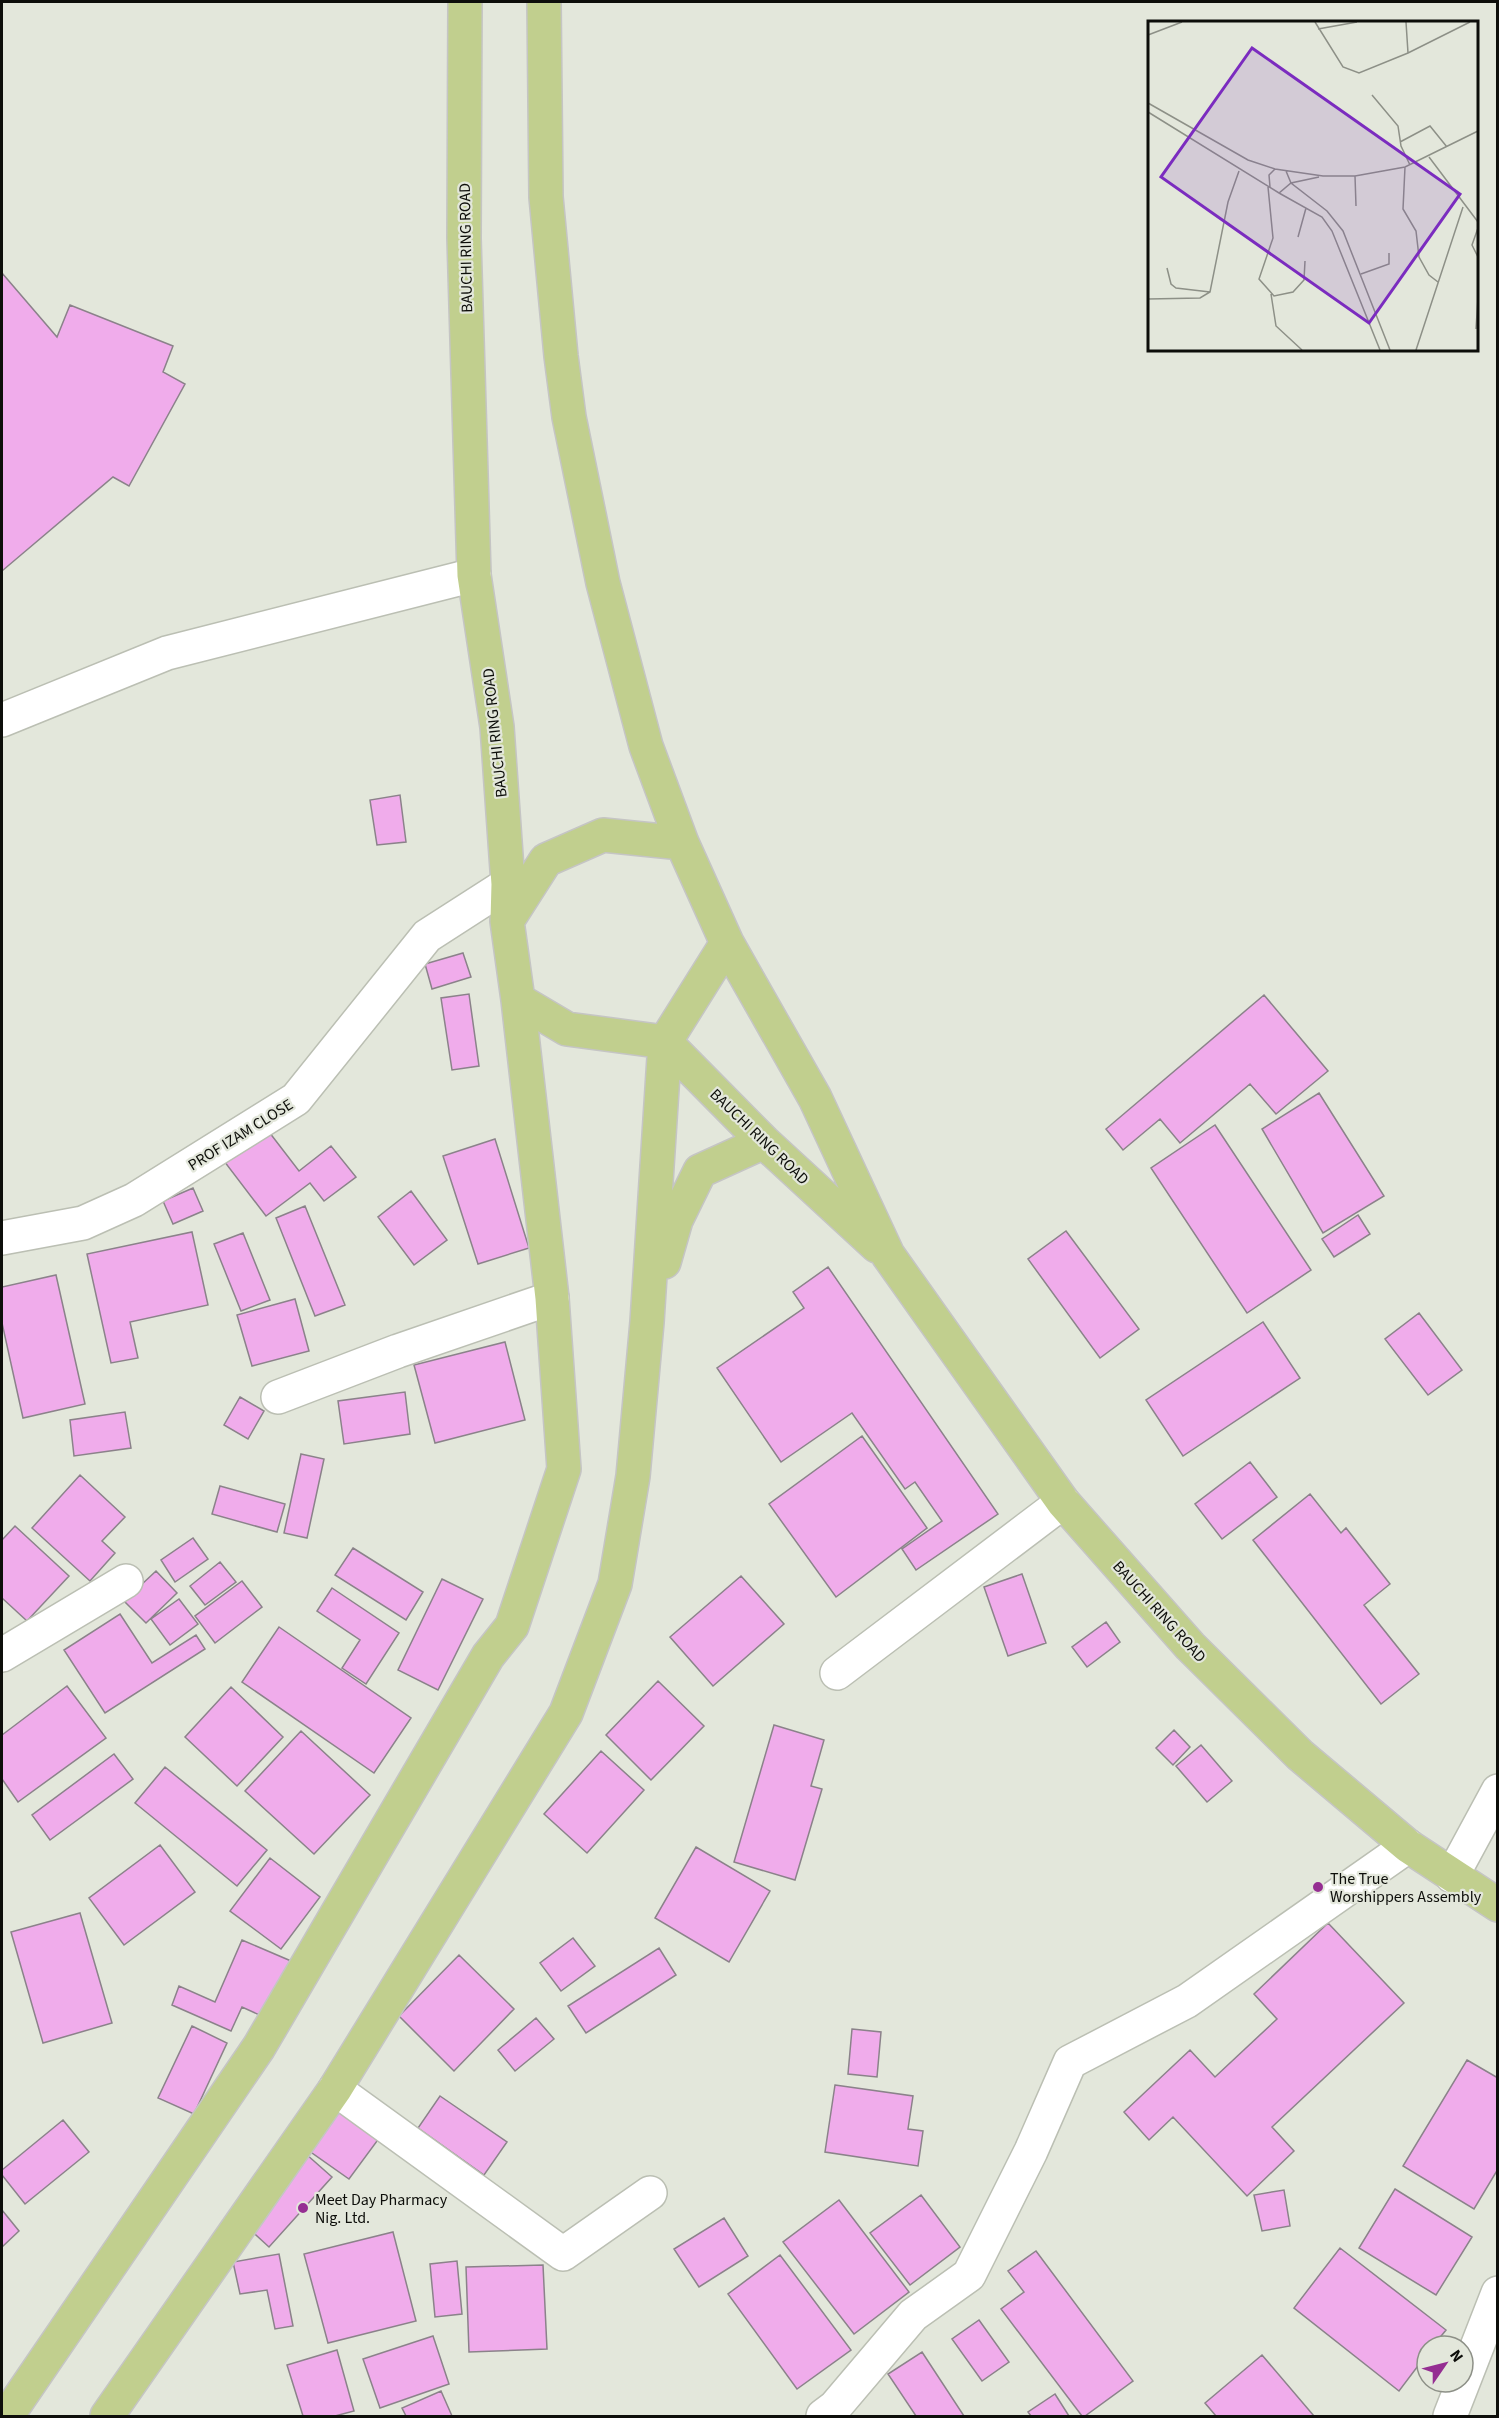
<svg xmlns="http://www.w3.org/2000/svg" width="1499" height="2418" font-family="'Source Sans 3',sans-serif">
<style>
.building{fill:#f0aceb;stroke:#8b828a;stroke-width:1.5}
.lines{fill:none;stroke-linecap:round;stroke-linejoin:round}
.minor-casing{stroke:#bbbfb3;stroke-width:36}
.major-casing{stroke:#c5c5c4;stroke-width:36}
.minor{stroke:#fff;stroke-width:33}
.major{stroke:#c1cf8e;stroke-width:33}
.poi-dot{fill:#952e92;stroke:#e3e7db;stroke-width:2}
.labels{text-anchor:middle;stroke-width:4.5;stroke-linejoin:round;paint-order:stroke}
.street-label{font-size:16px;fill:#0d0e0a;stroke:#e3e7db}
.poi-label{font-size:16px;fill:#0d0e0a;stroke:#e3e7db;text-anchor:start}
.inset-road{fill:none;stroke:#8d9087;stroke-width:1.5}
.view{fill:#7b2cbf;fill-opacity:0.15;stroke:#7b2cbf;stroke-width:3}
.inset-edge{fill:none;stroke:#0d0e0a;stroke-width:3}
</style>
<rect width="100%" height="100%" fill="#e3e7db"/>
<path class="building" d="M2,273L57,337L70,305L173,346L163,372L185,384L129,486L113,477L2,571Z
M400,795L406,842L377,845L370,800Z
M463,953L471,977L432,989L425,964Z
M469,994L479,1066L452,1070L441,998Z
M1264,995L1328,1071L1276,1114L1250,1084L1180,1143L1160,1119L1123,1150L1106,1129Z
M1319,1093L1384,1196L1323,1233L1262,1129Z
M1215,1125L1311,1270L1247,1313L1151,1168Z
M266,1128L299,1171L331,1146L356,1177L324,1201L310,1183L266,1216L224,1161Z
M495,1139L529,1248L478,1264L443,1156Z
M193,1188L203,1211L173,1224L163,1201Z
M411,1191L447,1240L414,1265L378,1217Z
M305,1206L345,1305L315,1316L276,1218Z
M1358,1215L1370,1234L1334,1257L1322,1239Z
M1066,1231L1139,1329L1100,1358L1028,1259Z
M192,1232L208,1305L130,1322L138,1358L111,1363L87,1254Z
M243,1233L270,1300L241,1311L214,1244Z
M828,1267L998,1514L916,1570L902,1549L942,1521L915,1482L905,1489L852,1413L781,1462L717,1368L804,1308L793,1292Z
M56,1275L85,1404L23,1418L2,1323V1287Z
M295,1299L309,1351L252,1366L237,1315Z
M1419,1313L1462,1370L1428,1395L1385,1339Z
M1263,1322L1300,1378L1183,1456L1146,1400Z
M505,1342L525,1420L435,1443L414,1365Z
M405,1392L410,1434L344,1444L338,1401Z
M240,1397L264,1411L248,1439L224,1425Z
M125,1412L131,1448L74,1456L70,1420Z
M862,1436L927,1528L836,1597L769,1504Z
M301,1454L324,1459L307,1538L284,1533Z
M1250,1462L1277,1497L1222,1539L1195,1504Z
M80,1475L125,1517L102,1541L115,1553L90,1581L32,1528Z
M220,1486L285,1504L277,1532L212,1514Z
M1310,1494L1341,1533L1346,1528L1390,1584L1364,1605L1419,1674L1381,1704L1253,1540Z
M15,1526L69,1576L27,1621L2,1598V1540Z
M193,1538L208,1559L175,1582L161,1560Z
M353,1548L423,1592L406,1620L335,1575Z
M220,1562L236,1582L205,1605L190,1586Z
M156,1571L177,1593L146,1623L124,1601Z
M1022,1574L1046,1643L1008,1656L984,1587Z
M741,1576L784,1624L713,1686L670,1637Z
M442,1579L483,1599L438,1690L398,1670Z
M242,1581L262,1607L215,1643L195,1616Z
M332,1588L399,1633L366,1684L342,1668L360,1640L317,1611Z
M179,1599L198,1624L170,1645L151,1619Z
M120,1614L152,1663L196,1635L205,1649L105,1713L64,1650Z
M1106,1622L1120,1642L1087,1667L1072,1647Z
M279,1627L411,1718L374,1773L242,1682Z
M658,1681L704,1726L651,1780L606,1735Z
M67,1686L106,1738L18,1802L2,1779V1735Z
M231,1687L283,1737L237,1786L185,1737Z
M774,1725L824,1740L811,1786L822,1789L795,1880L734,1862Z
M1174,1730L1190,1747L1173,1765L1156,1748Z
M301,1731L370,1795L314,1854L245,1791Z
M1201,1745L1232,1781L1207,1802L1176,1766Z
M601,1751L644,1790L587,1853L544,1814Z
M114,1754L133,1779L50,1840L32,1815Z
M165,1767L267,1850L237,1886L135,1803Z
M160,1845L195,1892L124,1945L89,1898Z
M696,1847L770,1891L729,1962L655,1918Z
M270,1858L320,1897L281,1949L230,1911Z
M80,1913L112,2023L43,2043L11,1932Z
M1328,1923L1404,2003L1272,2127L1294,2151L1247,2196L1173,2117L1149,2140L1124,2112L1190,2050L1215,2077L1277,2019L1254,1994Z
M573,1938L595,1966L561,1991L540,1963Z
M242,1940L291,1961L266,2018L242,2007L231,2031L172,2005L179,1986L215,2002Z
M659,1948L676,1975L586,2033L568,2006Z
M459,1955L514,2009L454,2071L399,2016Z
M536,2018L554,2039L515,2071L498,2050Z
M192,2026L227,2043L194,2114L158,2098Z
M852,2029L881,2032L877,2077L848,2074Z
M1467,2060L1498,2078V2169L1474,2209L1403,2166Z
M835,2085L913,2096L908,2129L923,2131L918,2166L825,2152Z
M440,2096L507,2142L484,2175L418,2128Z
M336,2105L380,2137L349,2179L305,2148Z
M63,2120L89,2152L25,2204L2,2175V2170Z
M306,2154L332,2177L269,2247L243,2223Z
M1395,2189L1472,2237L1436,2295L1359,2248Z
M1284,2190L1290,2226L1262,2231L1254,2195Z
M921,2195L960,2247L910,2285L870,2233Z
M839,2200L909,2292L854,2334L783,2242Z
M2,2210L19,2231L2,2247Z
M724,2218L748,2256L699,2287L674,2249Z
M393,2232L416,2321L328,2343L304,2254Z
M1340,2248L1446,2330L1433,2346H1427V2354L1399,2391L1294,2308Z
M1036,2251L1133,2381L1085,2416H1082L1001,2309L1024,2292L1008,2271Z
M279,2254L293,2326L275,2329L267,2290L240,2294L233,2262Z
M780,2255L851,2350L797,2389L728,2294Z
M457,2261L462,2314L435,2317L430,2264Z
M543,2265L547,2349L469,2352L466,2267Z
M979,2320L1009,2362L982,2381L952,2339Z
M433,2336L449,2384L380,2408L363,2359Z
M337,2350L354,2411L335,2416H303L287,2365Z
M922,2352L964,2416H916L888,2374Z
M1262,2355L1314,2416H1216L1205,2403Z
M441,2391L452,2416H406L402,2408Z
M1055,2394L1069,2416H1031L1028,2412Z"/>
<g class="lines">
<defs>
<path id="minor" d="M2,720L167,653L474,575
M2,1238L83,1223L134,1200L296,1099L427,936L508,884
M278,1397L398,1351L552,1298
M2,1655L126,1581
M837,1673L1063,1502
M1452,1876L1498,1791
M335,2089L563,2254L650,2193
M823,2416L835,2407L913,2315L969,2275L1031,2151L1070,2062L1187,2001L1408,1846
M1450,2416L1498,2293"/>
<path id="major" d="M465,2L464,238L474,575L497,727L508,884L507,921L518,1000L567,1029L665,1042L764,1142L877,1246
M544,2L546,197L561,356L569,417L603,583L646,746L682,843L727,943L815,1098L888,1255L1063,1502L1190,1646L1300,1755L1408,1846L1498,1905
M507,921L546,860L603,835L682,843
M664,1262L676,1220L700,1171L764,1142
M7,2416L259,2047L488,1656L512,1626L564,1469L552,1298L518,1000
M107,2416L335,2089L566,1713L615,1584L633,1476L647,1322L665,1042L727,943"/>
</defs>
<use href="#minor" class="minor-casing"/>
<use href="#major" class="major-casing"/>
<use href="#minor" class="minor"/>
<use href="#major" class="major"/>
</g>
<g class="poi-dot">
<circle cx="1318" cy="1887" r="6"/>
<circle cx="303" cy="2208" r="6"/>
</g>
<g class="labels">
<g class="street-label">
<text transform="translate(465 248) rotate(-91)" y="6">BAUCHI RING ROAD</text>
<text transform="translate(494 733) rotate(-96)" y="6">BAUCHI RING ROAD</text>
<text transform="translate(240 1134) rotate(-32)" y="6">PROF IZAM CLOSE</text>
<text transform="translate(760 1136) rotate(44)" y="6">BAUCHI RING ROAD</text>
<text transform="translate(1160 1611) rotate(48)" y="6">BAUCHI RING ROAD</text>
</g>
<g class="poi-label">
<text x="1330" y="1884">The True<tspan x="1330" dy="18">Worshippers Assembly</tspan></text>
<text x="315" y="2205">Meet Day Pharmacy<tspan x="315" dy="18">Nig. Ltd.</tspan></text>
</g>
</g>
<g transform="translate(1148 21)">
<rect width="330" height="330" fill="#e3e7db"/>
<path class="inset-road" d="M167,1L195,46L211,52L260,32L322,1M258,1L260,32M170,8L209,1M0,14L34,1M224,74L250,105L253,125L262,144M0,82L100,139L127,148L175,155H207L257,146L330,110M0,91L131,172L143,162L171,156M252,121L282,105L299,126M281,136L330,201M257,146L255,188L268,210L271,236L281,254L290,261M138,150L143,162L179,190L195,210L242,329M207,155L208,185M120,166L125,217L111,258L126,275L145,271L156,259L157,240M122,166L121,154L127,148M131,172L174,196L184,210L232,329M330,207L324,224L330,236M150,216L158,187M19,247L23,263L28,267L62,271M213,253L241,243V232M123,273L128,305L154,329M0,278L52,277L62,271L80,181L91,150M328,308L330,277M268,329L315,186"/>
<path class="view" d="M104,27L312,173L221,302L13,156Z"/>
<rect width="330" height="330" class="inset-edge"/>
</g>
<rect width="1499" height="2418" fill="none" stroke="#0d0e0a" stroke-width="6"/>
<g transform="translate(1445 2364) rotate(55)"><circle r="28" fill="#e3e7db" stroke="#8d9087" stroke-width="1.5"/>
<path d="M0-4.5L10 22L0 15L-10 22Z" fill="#952e92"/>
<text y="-9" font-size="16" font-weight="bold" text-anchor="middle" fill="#0d0e0a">N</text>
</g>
</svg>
